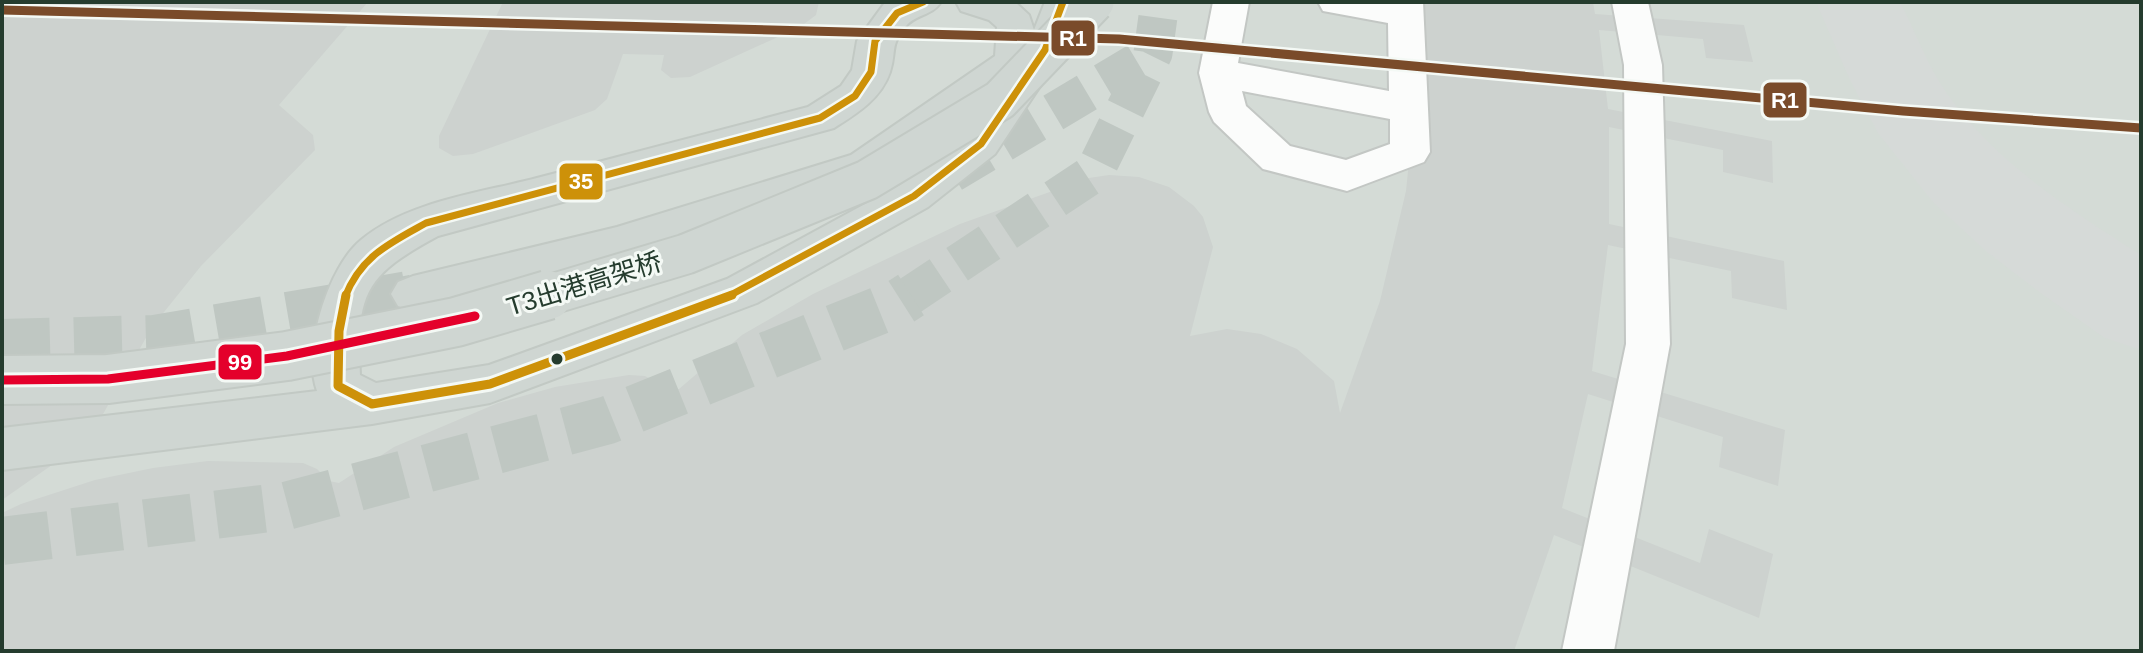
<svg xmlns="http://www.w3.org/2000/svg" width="2143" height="653" font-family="Helvetica,'Noto Sans SC',sans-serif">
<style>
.built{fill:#d4dbd6}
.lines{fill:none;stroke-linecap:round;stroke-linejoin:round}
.taxiway{fill:#d6dad8;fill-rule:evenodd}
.building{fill:#cdd2cf}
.minor-tunnel-far1{stroke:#bfc7c2;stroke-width:39;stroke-dasharray:39 20;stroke-linecap:butt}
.minor-tunnel{stroke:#bfc7c2;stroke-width:48;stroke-dasharray:48 24;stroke-linecap:butt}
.major-tunnel-far1{stroke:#bfc7c2;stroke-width:39;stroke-dasharray:39 20;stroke-linecap:butt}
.major-tunnel{stroke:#bfc7c2;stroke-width:48;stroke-dasharray:48 24;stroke-linecap:butt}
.minor-casing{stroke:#c3c7c4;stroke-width:4}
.major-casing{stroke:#c2c9c4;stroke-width:4}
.minor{fill:#fbfcfb;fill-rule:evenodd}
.major{fill:#cfd6d2;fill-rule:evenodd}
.major-bridge-far1-casing{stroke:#c2c9c4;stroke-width:43;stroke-linecap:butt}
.major-bridge-casing{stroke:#c2c9c4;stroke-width:52;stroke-linecap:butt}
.major-bridge-far1{stroke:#cfd6d2;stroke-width:39}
.major-bridge{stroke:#cfd6d2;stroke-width:48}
.bus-1-far1-casing{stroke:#f4f9f5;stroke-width:12}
.bus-1-casing{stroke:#f4f9f5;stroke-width:15}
.bus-2-casing{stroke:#f4f9f5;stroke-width:15}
.bus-1-far1{stroke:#cd9109;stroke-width:7}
.bus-1{stroke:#cd9109;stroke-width:9}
.bus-2{stroke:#e4002b;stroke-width:9}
.rail-1-casing{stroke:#f4f9f5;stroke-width:14}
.rail-1{stroke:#7a4b2a;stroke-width:9}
.bus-dot{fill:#253c2e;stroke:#f4f9f5;stroke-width:3}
.labels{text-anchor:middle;stroke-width:6;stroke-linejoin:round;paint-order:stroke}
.street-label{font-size:26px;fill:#253c2e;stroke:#f4f9f5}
.line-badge{stroke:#f4f9f5;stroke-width:3}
.badge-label{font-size:22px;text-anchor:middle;font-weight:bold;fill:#fff}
</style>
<rect width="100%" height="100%" fill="#e6eae7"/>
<path class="built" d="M2,2H2141V651H2Z"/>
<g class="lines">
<path class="taxiway" d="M1816,2H1900C1916,33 1928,67 1948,95C1996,163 2072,211 2141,255V350L2105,338L2045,296L1987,252L1933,202L1878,133L1850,80Z"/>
</g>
<path class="building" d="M2,2H368L279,105L313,135L315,150L201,266L152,327L89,439L2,500Z
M503,2H819L816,15L800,27L690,77L671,78L661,70L664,55L623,54L607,99L595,110L473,154L453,156L439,148V136Z
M1419,2H1593L1595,14L1744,25L1753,62L1706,58L1703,39L1599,30L1608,109L1772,141L1773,183L1723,172V150L1609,127V224L1784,261L1787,310L1732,298L1731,271L1608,245L1592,371L1785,430L1778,486L1719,467L1723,437L1588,394L1562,508L1700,563L1709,529L1773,554L1759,618L1554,535L1514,651H2V513L21,504L95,480L153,468L208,461L303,463L317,469L329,481L339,483L394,447L498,403L555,387L629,375L645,376L669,389H679L742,335L813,294L960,224L1089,178L1109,175L1139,177L1169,187L1194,206L1203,217L1213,247L1190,336L1227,329L1261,334L1297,349L1334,381L1340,413L1380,301L1406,191L1415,103Z"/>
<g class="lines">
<path class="minor-tunnel-far1" d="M952,173L1153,53
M908,297L1094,173L1153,53L1160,2"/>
<path class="minor-tunnel" d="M2,541L286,506L608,420L900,302L911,295"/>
<path class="major-tunnel-far1" d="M398,297L413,294"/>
<path class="major-tunnel" d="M2,343L155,339L409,295"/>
<defs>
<path id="minor" d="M1213,2H1249L1238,63L1389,91L1388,23L1323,11L1318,2H1423L1430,152L1424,162L1347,191L1263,169L1214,122L1209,112L1199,73ZM1242,91L1390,119V144L1346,160L1290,146L1246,106Z
M1612,2H1648L1662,65L1670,344L1614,651H1562L1626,344L1624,65Z"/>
<path id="major" d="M890,2H941C932,16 916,14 906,26C889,47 897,50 890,72C881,99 856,114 834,128L438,236C366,275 356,292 360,375L376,383L489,365L727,279L900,185L967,134L995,94L879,177L617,261L413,312L398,306L391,294L398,282L413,276L617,227L851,155L995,56L997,27L989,20L961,11L956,2H1015L1029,15L1034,30L1045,2H1081L1064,50L995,154L928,207L757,303L490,403L372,424L2,470V428L317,391C302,351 328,267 361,240C408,201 480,193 537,178C628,154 718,131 808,107L841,86L852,70L857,41L884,4Z"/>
</defs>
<use href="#minor" class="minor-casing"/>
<use href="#major" class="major-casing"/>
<use href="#minor" class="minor"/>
<use href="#major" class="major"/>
<defs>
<path id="major-bridge-far1" d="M542,297L686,254L867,180L1000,100L1094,2"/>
<path id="major-bridge" d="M2,380L108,379L287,356L456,322L548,295"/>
</defs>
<use href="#major-bridge-far1" class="major-bridge-far1-casing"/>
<use href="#major-bridge" class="major-bridge-casing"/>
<use href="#major-bridge-far1" class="major-bridge-far1"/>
<use href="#major-bridge" class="major-bridge"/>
<defs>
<path id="bus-1-far1" d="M345,297C361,256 390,243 426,223L820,118L855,96L871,72L875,41L897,13L923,2
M727,297L914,196L981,144L1045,50L1063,2"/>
<path id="bus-1" d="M346,295L339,331L338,386L372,404L490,384L732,295"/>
<path id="bus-2" d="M2,380L108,379L287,356L475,316"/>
</defs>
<use href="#bus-1-far1" class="bus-1-far1-casing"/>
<use href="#bus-1" class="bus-1-casing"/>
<use href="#bus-2" class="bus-2-casing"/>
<use href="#bus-1-far1" class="bus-1-far1"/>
<use href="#bus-1" class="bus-1"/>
<use href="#bus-2" class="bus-2"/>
<defs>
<path id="rail-1" d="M2,10L1119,39L1903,111L2141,128"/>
</defs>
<use href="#rail-1" class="rail-1-casing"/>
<use href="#rail-1" class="rail-1"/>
</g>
<circle class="bus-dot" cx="557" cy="359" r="7"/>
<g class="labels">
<g class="street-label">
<text transform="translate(584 284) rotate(-17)" y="9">T3出港高架桥</text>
</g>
</g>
<g class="line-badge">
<rect x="1050" y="19" width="46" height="38" rx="8" fill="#7a4b2a"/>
<rect x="1762" y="81" width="46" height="38" rx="8" fill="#7a4b2a"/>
<rect x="558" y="162" width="46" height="39" rx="8" fill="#cd9109"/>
<rect x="217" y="343" width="46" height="38" rx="8" fill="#e4002b"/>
</g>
<g class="badge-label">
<text x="1073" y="46">R1</text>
<text x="1785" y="108">R1</text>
<text x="581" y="189">35</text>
<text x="240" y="370">99</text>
</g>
<rect width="2143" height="653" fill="none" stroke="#253c2e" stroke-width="8"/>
</svg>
